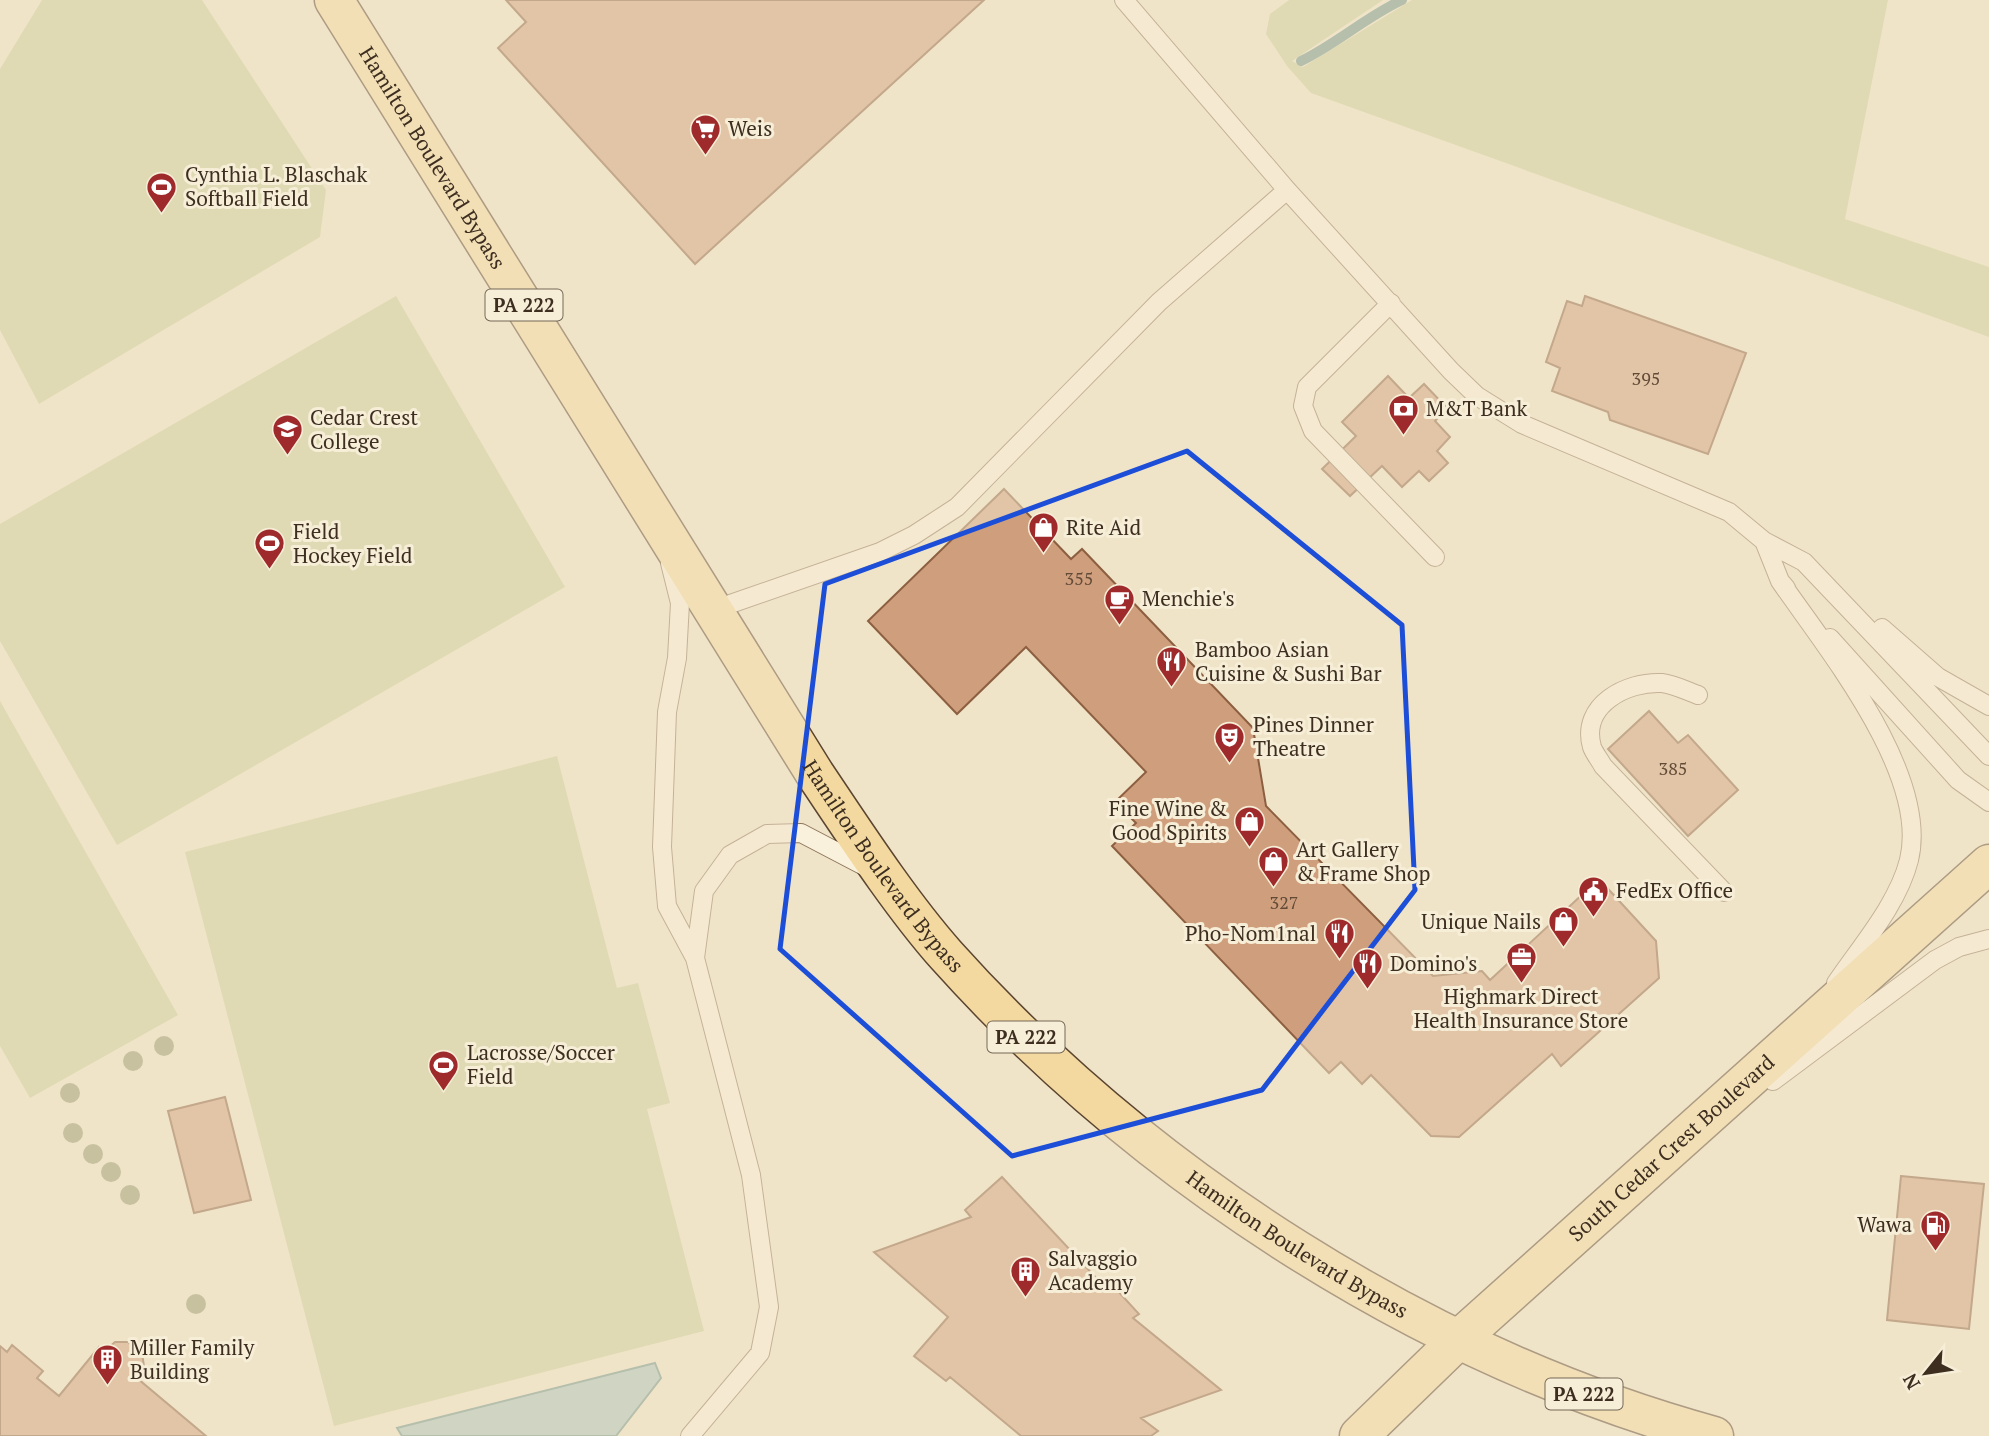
<svg xmlns="http://www.w3.org/2000/svg" width="1989" height="1436" font-family="'PT Serif',serif">
<style>
.green{fill:#c9cf9b}
.water{fill:#a9c4bc;stroke:#6f938a;stroke-width:2}
.lines{fill:none;stroke-linecap:round;stroke-linejoin:round}
.stream{stroke:#6f938a;stroke-width:10}
.building{fill:#cf9f7d;stroke:#8d5f41;stroke-width:2}
.service-casing{stroke:#8d765c;stroke-width:20}
.primary-casing{stroke:#5b4430;stroke-width:41}
.service{stroke:#faf1dc;stroke-width:18}
.primary{stroke:#f3d9a0;stroke-width:38}
.tree{fill:#96986f}
.marked{fill:none;stroke:#1d4ed8;stroke-width:5;stroke-linejoin:round}
.labels{text-anchor:middle;stroke-width:6;stroke-linejoin:round;paint-order:stroke}
.number-label{font-size:18px;fill:#624a37}
.shield{fill:#f7eed8;stroke:#756857;stroke-width:2}
.shield-label{font-size:19px;font-weight:bold;fill:#3d2e20}
.poi-label{font-size:21px;fill:#3d2e20;stroke:#f7eed8;text-anchor:start}
.street-label{font-size:21px;fill:#3d2e20;stroke:#f7eed8}
</style>
<rect width="100%" height="100%" fill="#f0e4c8"/>
<path class="green" d="M42,0H202L326,190L320,237L39,404L0,330V69Z
M1289,0H1383L1292,61L1303,67L1412,0H1888L1845,219L1989,267V337L1311,93L1287,66L1266,34L1270,14Z
M396,296L565,587L117,845L0,641V524Z
M0,701L178,1015L30,1098L0,1046Z
M557,756L617,988L638,983L670,1103L647,1109L704,1331L334,1426L185,852Z"/>
<path class="water" d="M655,1363L661,1378L616,1436H402L397,1428Z"/>
<g class="lines">
<path class="stream" d="M1301,61C1336,44 1366,17 1402,0"/>
</g>
<path class="building" d="M506,0H984L695,264L498,48L526,22Z
M1585,296L1746,353L1708,454L1610,420L1608,412L1552,391L1560,368L1546,362L1567,301L1582,306Z
M1388,376L1409,398L1424,384L1447,408L1435,421L1450,437L1437,451L1448,463L1429,481L1419,471L1402,487L1382,466L1350,496L1322,469L1356,436L1342,422Z
M1004,489L1071,559L1082,549L1253,728L1266,806L1433,976L1482,971L1490,980L1599,879L1656,941L1659,978L1561,1066L1552,1054L1459,1137L1431,1136L1371,1075L1362,1084L1341,1062L1329,1073L1112,846L1136,823L1115,802L1146,772L1026,647L957,714L868,621Z
M1649,711L1678,743L1688,735L1738,790L1688,836L1608,749Z
M225,1097L251,1200L194,1213L168,1111Z
M1901,1176L1984,1184L1969,1329L1887,1320Z
M1002,1177L1100,1282L1106,1278L1139,1314L1133,1318L1221,1390L1141,1418L1158,1431L1151,1436H1021L950,1377L946,1381L914,1356L948,1317L874,1252L971,1217L965,1210Z
M115,1342H128L142,1353L145,1373L137,1378L206,1436H0V1346L7,1352L12,1345L43,1371L37,1378L59,1396L99,1347L107,1354L111,1349L108,1348Z"/>
<g class="lines">
<defs>
<path id="service" d="M1124,0L1287,190L1451,371L1477,396L1522,424L1729,512L1764,541L1804,562L1989,756
M1391,303L1307,387L1303,406L1313,431L1435,557
M1764,541L1780,581L1786,588
M670,563L680,603L677,658L667,712L662,847L667,906L695,958L751,1175L769,1307L760,1353L690,1436
M1780,581C1826,648 1930,774 1909,860C1898,904 1861,946 1836,983
M713,610L880,552L914,535L957,507L1159,302L1287,190
M1882,628L1938,677L1989,706
M1830,638L1958,780L1989,802
M1698,695C1687,691 1673,684 1662,683C1627,681 1580,705 1592,747C1594,753 1600,760 1603,766L1724,892
M695,958L704,891L730,855L767,834L801,833L866,867
M1773,1081L1935,960L1959,947L1989,939"/>
<g id="primary">
<path id="s1" d="M334,0L815,774C854,832 900,903 946,955C1145,1177 1425,1357 1714,1436"/>
<path id="s2" d="M1359,1436L1459,1339L1989,864"/>
</g>
</defs>
<use href="#service" class="service-casing"/>
<use href="#primary" class="primary-casing"/>
<use href="#service" class="service"/>
<use href="#primary" class="primary"/>
</g>
<g class="tree">
<circle cx="164" cy="1046" r="10"/>
<circle cx="133" cy="1061" r="10"/>
<circle cx="70" cy="1093" r="10"/>
<circle cx="73" cy="1133" r="10"/>
<circle cx="93" cy="1154" r="10"/>
<circle cx="111" cy="1172" r="10"/>
<circle cx="130" cy="1195" r="10"/>
<circle cx="196" cy="1304" r="10"/>
</g>
<path d="M0 0H1989V1436H0ZM1187,451L1402,625L1415,890L1262,1090L1012,1156L780,949L825,584Z" fill="#f0e4c8" fill-opacity=".55" fill-rule="evenodd"/>
<path class="marked" d="M1187,451L1402,625L1415,890L1262,1090L1012,1156L780,949L825,584Z"/>
<defs>
<symbol id="supermarket-pin" viewBox="-11 -11 22 30"><path d="M0 17L-7.5 6A9.5 9.5 0 1 1 7.5 6Z" fill="#9e2a2b" stroke="#f7eed8"/><path d="M-6-5.5h2.5l.6 2H6L4.5 2H-2.5L-4.4-4H-6ZM-1.5 3.2a1.3 1.3 0 1 0 .1 0ZM3 3.2a1.3 1.3 0 1 0 .1 0Z" fill="#fff"/></symbol>
<symbol id="stadium-pin" viewBox="-11 -11 22 30"><path d="M0 17L-7.5 6A9.5 9.5 0 1 1 7.5 6Z" fill="#9e2a2b" stroke="#f7eed8"/><path d="M0-5a6.5 5 0 1 0 0 10a6.5 5 0 1 0 0-10ZM-3.5-1.8h7v3.6h-7Z" fill="#fff"/></symbol>
<symbol id="bank-pin" viewBox="-11 -11 22 30"><path d="M0 17L-7.5 6A9.5 9.5 0 1 1 7.5 6Z" fill="#9e2a2b" stroke="#f7eed8"/><path d="M-6-4H6V4H-6ZM0-2.3a2.3 2.3 0 1 0 0 4.6a2.3 2.3 0 1 0 0-4.6Z" fill="#fff"/></symbol>
<symbol id="university-pin" viewBox="-11 -11 22 30"><path d="M0 17L-7.5 6A9.5 9.5 0 1 1 7.5 6Z" fill="#9e2a2b" stroke="#f7eed8"/><path d="M0-5L7-2L0 1L-7-2ZM-4 1L0 2.5L4 1V4Q0 6-4 4Z" fill="#fff"/></symbol>
<symbol id="shop-pin" viewBox="-11 -11 22 30"><path d="M0 17L-7.5 6A9.5 9.5 0 1 1 7.5 6Z" fill="#9e2a2b" stroke="#f7eed8"/><path d="M-5-2.5h2.3a2.7 3.5 0 0 1 5.4 0H5L5.5 6h-11ZM-1.5-2.5h3a1.5 2.3 0 0 0-3 0Z" fill="#fff"/></symbol>
<symbol id="cafe-pin" viewBox="-11 -11 22 30"><path d="M0 17L-7.5 6A9.5 9.5 0 1 1 7.5 6Z" fill="#9e2a2b" stroke="#f7eed8"/><path d="M-5.5-4.5H6V0H3Q3 3.5 0 3.5H-2.5Q-5.5 3.5-5.5 0ZM3-3.2v2h1.7v-2ZM-6 4.5H4V6H-6Z" fill="#fff"/></symbol>
<symbol id="restaurant-pin" viewBox="-11 -11 22 30"><path d="M0 17L-7.5 6A9.5 9.5 0 1 1 7.5 6Z" fill="#9e2a2b" stroke="#f7eed8"/><path d="M-5-6h1v4h1v-4h1v4h1v-4h1v5L-1.5 .5V6h-2V.5L-5-1ZM5-6V6H3V1.5H1.5Q1.5-4 5-6Z" fill="#fff"/></symbol>
<symbol id="theatre-pin" viewBox="-11 -11 22 30"><path d="M0 17L-7.5 6A9.5 9.5 0 1 1 7.5 6Z" fill="#9e2a2b" stroke="#f7eed8"/><path d="M-5-5.5Q0-4 5-5.5V0Q5 5 0 6Q-5 5-5 0ZM-3.3-2.5H-1v1.5H-3.3ZM1-2.5H3.3v1.5H1ZM-2.8 1Q0 5.5 2.8 1Z" fill="#fff"/></symbol>
<symbol id="civic-pin" viewBox="-11 -11 22 30"><path d="M0 17L-7.5 6A9.5 9.5 0 1 1 7.5 6Z" fill="#9e2a2b" stroke="#f7eed8"/><path d="M-.6-6.5H3V-4.5H.6V-3L4-1V1h2V6H-6V1h2V-1L-.6-3ZM-1.2 2.5V6h2.4V2.5Z" fill="#fff"/></symbol>
<symbol id="office-pin" viewBox="-11 -11 22 30"><path d="M0 17L-7.5 6A9.5 9.5 0 1 1 7.5 6Z" fill="#9e2a2b" stroke="#f7eed8"/><path d="M-6-3h4V-5.5h4V-3h4V5H-6ZM-1-4.5V-3h2v-1.5ZM-6 0V1H6V0Z" fill="#fff"/></symbol>
<symbol id="fuel-pin" viewBox="-11 -11 22 30"><path d="M0 17L-7.5 6A9.5 9.5 0 1 1 7.5 6Z" fill="#9e2a2b" stroke="#f7eed8"/><path d="M-5.5-6h7V0h2V4h1.3V-2.5L3-4.5l.8-.8L6-3V5H2.5V1h-1V6h-7ZM-4.2-4.7v3.2H.2V-4.7Z" fill="#fff"/></symbol>
<symbol id="building-pin" viewBox="-11 -11 22 30"><path d="M0 17L-7.5 6A9.5 9.5 0 1 1 7.5 6Z" fill="#9e2a2b" stroke="#f7eed8"/><path d="M-4-6H4V6H1V3H-1V6H-4ZM-2.5-4.3h1.7v1.8h-1.7ZM.8-4.3h1.7v1.8H.8ZM-2.5-1h1.7V.8h-1.7ZM.8-1h1.7V.8H.8Z" fill="#fff"/></symbol>
</defs>
<g fill-rule="evenodd">
<use href="#supermarket-pin" x="688" y="112" width="35" height="47"/>
<use href="#stadium-pin" x="144" y="170" width="35" height="47"/>
<use href="#bank-pin" x="1386" y="392" width="35" height="47"/>
<use href="#university-pin" x="270" y="412" width="35" height="47"/>
<use href="#shop-pin" x="1026" y="510" width="35" height="47"/>
<use href="#stadium-pin" x="252" y="526" width="35" height="47"/>
<use href="#cafe-pin" x="1102" y="582" width="35" height="47"/>
<use href="#restaurant-pin" x="1154" y="644" width="35" height="47"/>
<use href="#theatre-pin" x="1212" y="720" width="35" height="47"/>
<use href="#shop-pin" x="1232" y="804" width="35" height="47"/>
<use href="#shop-pin" x="1256" y="844" width="35" height="47"/>
<use href="#civic-pin" x="1576" y="874" width="35" height="47"/>
<use href="#shop-pin" x="1546" y="904" width="35" height="47"/>
<use href="#restaurant-pin" x="1322" y="916" width="35" height="47"/>
<use href="#office-pin" x="1504" y="940" width="35" height="47"/>
<use href="#restaurant-pin" x="1350" y="946" width="35" height="47"/>
<use href="#stadium-pin" x="426" y="1048" width="35" height="47"/>
<use href="#fuel-pin" x="1918" y="1208" width="35" height="47"/>
<use href="#building-pin" x="1008" y="1254" width="35" height="47"/>
<use href="#building-pin" x="90" y="1342" width="35" height="47"/>
</g>
<g class="labels">
<g class="number-label">
<text x="1646" y="385">395</text>
<text x="1079" y="585">355</text>
<text x="1673" y="775">385</text>
<text x="1284" y="909">327</text>
</g>
<g class="shield">
<rect x="485.5" y="289.5" width="77" height="31" rx="5"/>
<rect x="987.5" y="1021.5" width="77" height="31" rx="5"/>
<rect x="1545.5" y="1378.5" width="77" height="31" rx="5"/>
</g>
<g class="shield-label">
<text x="524" y="312">PA 222</text>
<text x="1026" y="1044">PA 222</text>
<text x="1584" y="1401">PA 222</text>
</g>
<g class="poi-label">
<text x="728" y="136">Weis</text>
<text x="185" y="182">Cynthia L. Blaschak<tspan x="185" dy="24">Softball Field</tspan></text>
<text x="1426" y="416">M&amp;T Bank</text>
<text x="310" y="425">Cedar Crest<tspan x="310" dy="24">College</tspan></text>
<text x="1066" y="535">Rite Aid</text>
<text x="293" y="539">Field<tspan x="293" dy="24">Hockey Field</tspan></text>
<text x="1142" y="606">Menchie's</text>
<text x="1195" y="657">Bamboo Asian<tspan x="1195" dy="24">Cuisine &amp; Sushi Bar</tspan></text>
<text x="1253" y="732">Pines Dinner<tspan x="1253" dy="24">Theatre</tspan></text>
<text x="1227" y="816" text-anchor="end">Fine Wine &amp;<tspan x="1227" dy="24">Good Spirits</tspan></text>
<text x="1296" y="857">Art Gallery<tspan x="1296" dy="24">&amp; Frame Shop</tspan></text>
<text x="1616" y="898">FedEx Office</text>
<text x="1541" y="929" text-anchor="end">Unique Nails</text>
<text x="1316" y="941" text-anchor="end">Pho-Nom1nal</text>
<text x="1390" y="971">Domino's</text>
<text x="1521" y="1004" text-anchor="middle">Highmark Direct<tspan x="1521" dy="24">Health Insurance Store</tspan></text>
<text x="467" y="1060">Lacrosse/Soccer<tspan x="467" dy="24">Field</tspan></text>
<text x="1912" y="1232" text-anchor="end">Wawa</text>
<text x="1048" y="1266">Salvaggio<tspan x="1048" dy="24">Academy</tspan></text>
<text x="130" y="1355">Miller Family<tspan x="130" dy="24">Building</tspan></text>
</g>
<g class="street-label">
<text dy="7" stroke="none"><textPath href="#s1" startOffset="186">Hamilton Boulevard Bypass</textPath></text>
<text dy="7" stroke="none"><textPath href="#s1" startOffset="1026">Hamilton Boulevard Bypass</textPath></text>
<text dy="7" stroke="none"><textPath href="#s2" startOffset="425">South Cedar Crest Boulevard</textPath></text>
<text dy="7" stroke="none"><textPath href="#s1" startOffset="1592">Hamilton Boulevard Bypass</textPath></text>
</g>
</g>
<g transform="translate(1926 1373) rotate(240)" stroke="#f7eed8" stroke-width="5" paint-order="stroke">
<path d="M0-5L12 26L0 18L-12 26Z" fill="#3d2e20"/>
<text y="-10" font-size="19" font-weight="bold" text-anchor="middle" fill="#3d2e20">N</text>
</g>
</svg>
